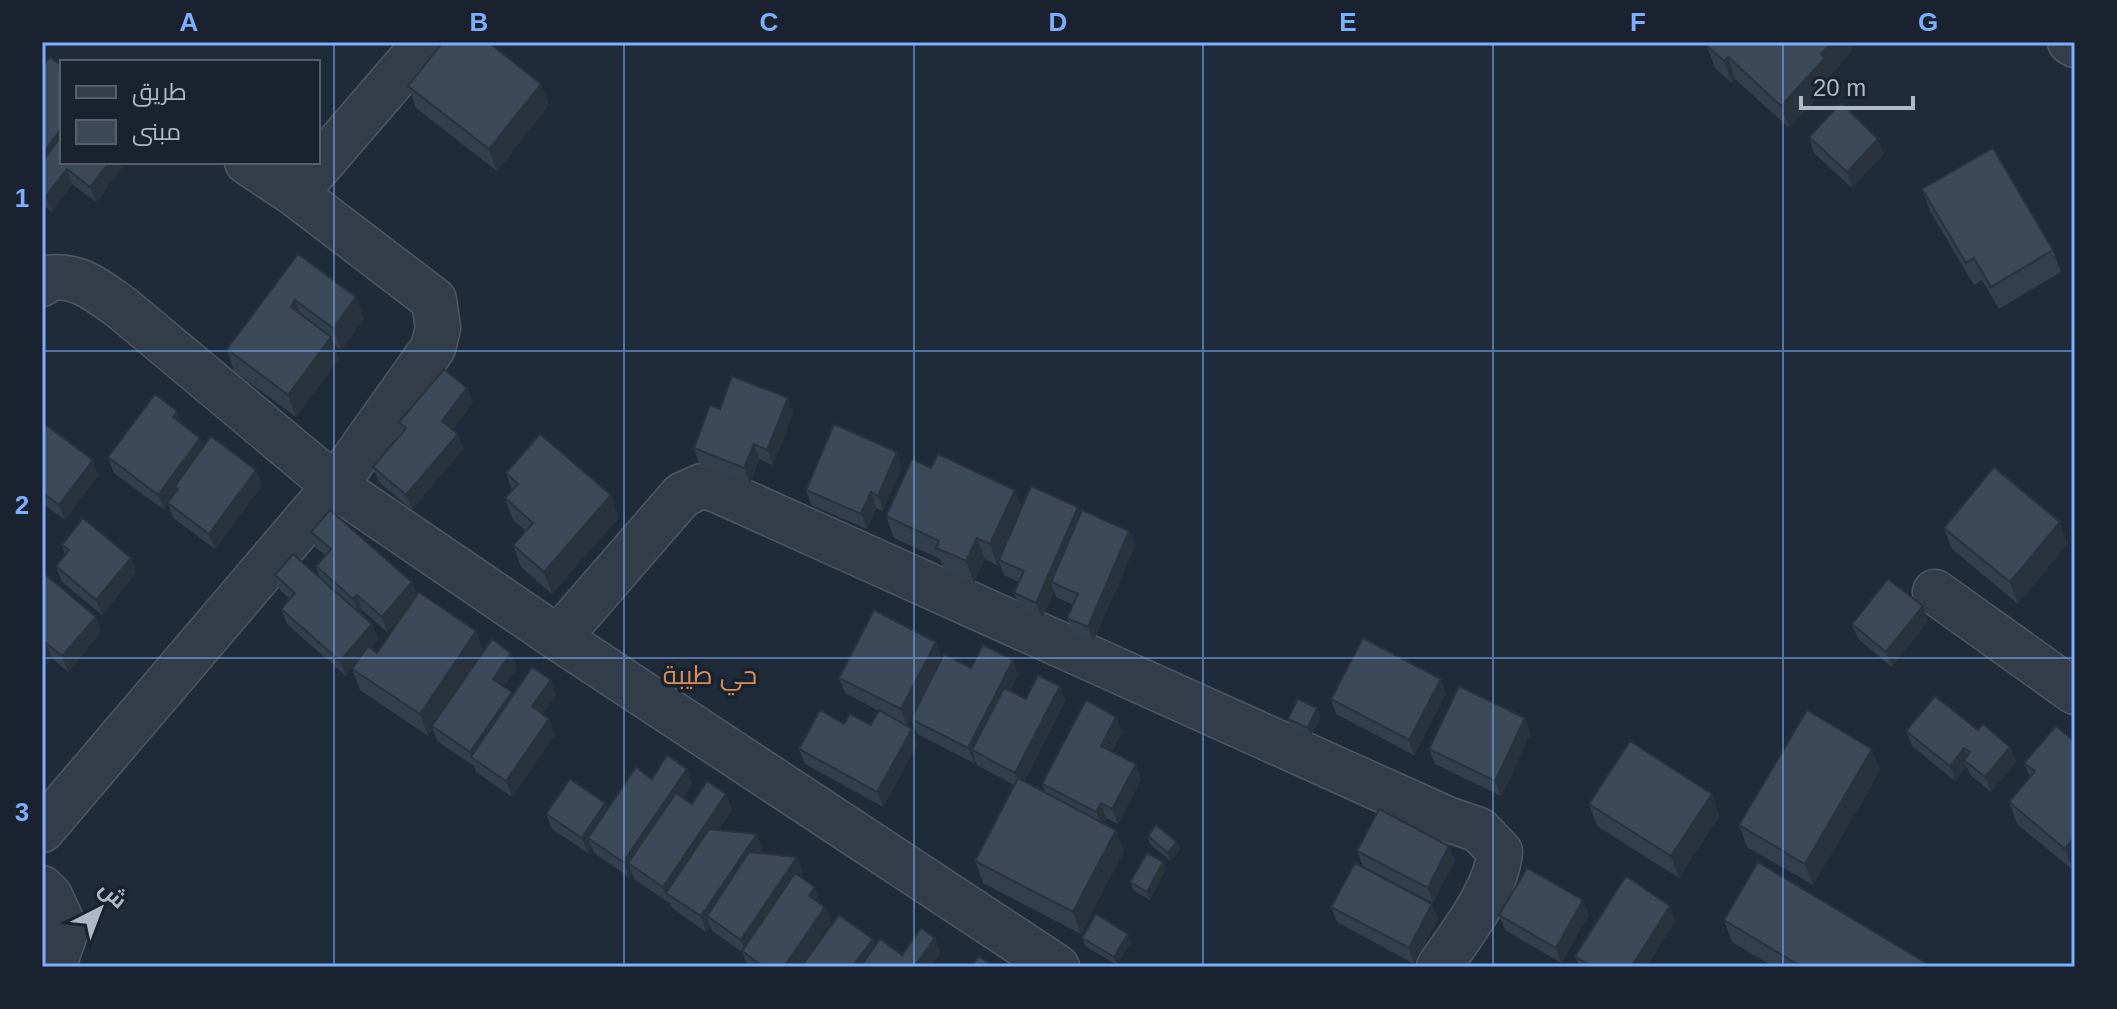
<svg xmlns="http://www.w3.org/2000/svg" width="2117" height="1009" font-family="Helvetica,Cairo,sans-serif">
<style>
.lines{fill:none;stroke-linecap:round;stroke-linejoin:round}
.minor-casing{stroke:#4e5864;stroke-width:47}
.minor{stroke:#333d4a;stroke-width:44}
.wall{fill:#333f4d;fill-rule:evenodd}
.shaded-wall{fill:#29333e}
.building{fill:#3b4959;stroke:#29333e;stroke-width:2}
.grid{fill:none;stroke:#7caffd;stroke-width:2;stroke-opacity:0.55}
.labels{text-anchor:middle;stroke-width:7;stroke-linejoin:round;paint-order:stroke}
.neighbourhood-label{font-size:26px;fill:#d98e57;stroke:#19222e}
.neatline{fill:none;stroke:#7caffd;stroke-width:3}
.grid-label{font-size:26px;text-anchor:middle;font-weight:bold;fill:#7caffd}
</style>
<rect width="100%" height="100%" fill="#202b3a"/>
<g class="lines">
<defs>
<path id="minor" d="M2070,42L2075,45
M295,194L426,42
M42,284L46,278C78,273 98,291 122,308L335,486L558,638L1057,967
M1935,592L2075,692
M558,638L682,495L702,486L717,490L1447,819L1479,830L1500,852C1496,891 1461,934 1439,967
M42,830L335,486L433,348L438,328L434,300L295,194L247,162
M42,888L50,896L66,931L53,967"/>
</defs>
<use href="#minor" class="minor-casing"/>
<use href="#minor" class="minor"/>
</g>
<path class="wall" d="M1707,46L1853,49L1831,74L1833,80L1789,128L1735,79L1732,83L1715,68Z
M42,67L62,162H126L96,202L72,184L52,212L42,204Z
M541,84L549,105L497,171L416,108L408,86Z
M1809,137L1878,139L1884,154L1852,188L1814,153Z
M1922,189L2053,250L2061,272L1999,309L1982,280L1974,285L1930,211Z
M298,254L356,297L364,319L341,350L333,344L339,359L296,417L234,371L227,349Z
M467,388L473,403L452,430L458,434L463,449L412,510L379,482L373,467L402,432L399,422Z
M720,409L793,413L773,465L759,459L750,483L699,463L694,448Z
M42,422L98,475L65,520L42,503Z
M182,425L204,447L256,470L262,485L215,549L173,518L168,504L164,510L114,473L108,457Z
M902,468L883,511L876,508L867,529L811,505L806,490Z
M506,473L619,517L552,594L521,567L513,545L526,531L513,520L505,498L512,490Z
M1021,507H1078L1080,513L1135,546L1093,642L1073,633L1067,618L1073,605L1056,597L1054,591L1042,618L1020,608L1014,593L1019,582L1004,575L999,562L998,566L985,559L974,583L944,569L940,559L894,538L886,516Z
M1944,528L2068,543L2018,604L1952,549Z
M311,532L412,582L417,595L484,651L511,653L517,668L504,686L513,695H556L543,714L549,719L555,734L512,797L476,772L474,766L437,741L433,729L428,736L360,690L352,669L354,666L346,676L287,624L281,609L290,599L280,590L275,575L320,578L316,566L325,555L316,548ZM362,610L388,633L407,610L377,653L370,648L378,639L360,613Z
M62,545L131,558L136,573L102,615L62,582L56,566L65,555Z
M42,578L96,617L101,632L68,672L52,658L42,669Z
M1923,606L1928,621L1892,667L1858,639L1852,624Z
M941,657L907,725L881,712L918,744L883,807L805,764L799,749L844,724L871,725L879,711L845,693L839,678Z
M971,668L1018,675L1010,691L1026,699L1060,686L1065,701L1024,781L1046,793L1042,784L1116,717L1122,732L1112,751L1141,779L1118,824L1106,818L1104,823L1124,851L1081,934L983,883L975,861L1014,785L977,765L975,760L974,763L917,734L911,719Z
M1446,694L1414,755L1336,714L1331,699Z
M1317,708L1320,716L1311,736L1291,727L1288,719Z
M2056,726L2073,870L2017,824L2009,802L2030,777L2024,763Z
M1978,730L2010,747L2016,762L1991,792L1970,775L1967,767L1955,781L1912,746L1906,731Z
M1531,733L1501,796L1435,764L1429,749Z
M687,769L692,784L683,798L692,804L726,794L732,810L718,830L762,849L759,854L797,857L803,872L800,877L820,903L831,922L800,967H748L742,952L712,931L710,926L706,932L672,908L669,902V903L634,879L632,873L629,877L594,853L592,847L588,853L552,829L546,814L605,803L608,809L652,779Z
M1880,771L1813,885L1747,847L1739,825Z
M1712,794L1719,816L1679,878L1597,826L1589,804Z
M1148,836L1177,842L1180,850L1170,861L1150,844Z
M1449,846L1455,861L1433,903L1363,866L1357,851Z
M1163,862L1166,870L1150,900L1133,890L1130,882Z
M1670,906L1675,921L1646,967H1579L1575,956Z
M1331,907L1438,919L1414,964L1337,922Z
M1499,915H1589L1561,963L1505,930Z
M1724,920L1927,967H1774L1732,942Z
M1128,934L1131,942L1117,965L1085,946L1082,938Z"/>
<path class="shaded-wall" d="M1832,42H1851L1853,49L1831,74L1833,80L1789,128L1781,106L1821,54Z
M1728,57L1735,79L1732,83L1724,61Z
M541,84L549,105L497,171L489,149Z
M62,128V151L49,168L43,153Z
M1878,139L1884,154L1852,188L1847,172Z
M109,162H126L96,202L90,187Z
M67,169L72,184L52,212L46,196Z
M356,297L364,319L341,350L333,328Z
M295,300L303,322L291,307Z
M331,337L339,359L296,417L288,395Z
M467,388L473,403L447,436L442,421Z
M788,398L793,413L773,465L767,450Z
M177,411L183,426L173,417Z
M458,434L463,449L412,510L406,495Z
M200,438L206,453L175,486L177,492L164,510L158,495Z
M754,444L759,459L750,483L744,468Z
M897,452L902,468L883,511L878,496Z
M93,460L98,475L65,520L59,505Z
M256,470L262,485L215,549L209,534Z
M1015,490L1023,511L999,560V562L998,566L990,544Z
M871,492L876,508L867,529L861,514Z
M611,495L619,517L552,594L544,572Z
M1078,507L1084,522L1051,582L1054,591L1042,618L1036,603Z
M2060,522L2068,543L2018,604L2010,582Z
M1129,531L1135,546L1093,642L1088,627Z
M977,538L985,559L974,583L966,561Z
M131,558L136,573L102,615L96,600Z
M412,582L418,597L388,633L382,617Z
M357,595L362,610L359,614L353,599Z
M1923,606L1928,621L1892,667L1886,652Z
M96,617L101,632L68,672L62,656Z
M372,624L378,639L346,676L340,661Z
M476,631L484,653L432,726L433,729L428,736L420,714Z
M936,642L941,657L907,725L901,709Z
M46,643L52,658L42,669V648Z
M511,653L517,668L499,694L493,679Z
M1013,660L1018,675L978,754L972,750L975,760L974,763L968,748Z
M1441,679L1446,694L1414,755L1409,740Z
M551,680L556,695L538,722L532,706Z
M1060,686L1065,701L1020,788L1015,773Z
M512,692L518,707L472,758L470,752Z
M1317,708L1320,716L1311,736L1308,728Z
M1116,717L1122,732L1106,761L1101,746Z
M1525,718L1531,733L1501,796L1495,781Z
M549,719L555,734L512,797L506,781Z
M912,729L918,744L883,807L877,792Z
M2010,747L2016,762L1991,792L1985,777Z
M1964,748L1970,763L1964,760L1967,767L1955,781L1950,766Z
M1872,749L1880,771L1813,885L1805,864Z
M1136,764L1141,779L1118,824L1112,809Z
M687,769L692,784L635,868L628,863L632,873L629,877L623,862Z
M726,794L732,810L672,897L666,893L669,903L663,887Z
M1712,794L1719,816L1679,878L1671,856Z
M605,803L611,818L588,838L592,847L588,853L582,838Z
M1101,803L1106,818L1102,827L1096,812Z
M1116,830L1124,851L1081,934L1073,912Z
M757,834L762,849L714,921L707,916L710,926L706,932L701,916Z
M2075,836V868L2073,870L2065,849Z
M1177,842L1180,850L1170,861L1168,853Z
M1449,846L1455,861L1433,903L1428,888Z
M797,857L803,872L746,955L741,940Z
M1163,862L1166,870L1150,900L1147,892Z
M815,887L820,903L814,911L809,896Z
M1583,900L1589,915L1561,963L1556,948Z
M1432,904L1438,919L1414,964L1409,948Z
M1670,906L1675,921L1646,967H1631Z
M825,907L831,922L800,967H784Z
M1128,934L1131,942L1117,965L1114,957Z
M935,938L941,953L931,967H914Z
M873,939L878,954L869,967H852Z"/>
<path class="building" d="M443,42H488L541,84L489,149L408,86Z
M1711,42H1832L1821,54L1825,58L1781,106L1728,57L1724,61L1707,46Z
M50,57L62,66V128L43,153L42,152V67Z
M1841,103L1878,139L1847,172L1809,137Z
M62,135V162H109L90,187L67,169L46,196L42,193V162Z
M1993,148L2053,250L1991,287L1974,258L1966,263L1922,189Z
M298,254L356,297L333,328L295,300L291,307L331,337L288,395L227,349Z
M444,369L467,388L442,421L458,434L406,495L373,467L406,428L399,422Z
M732,376L788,398L767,450L754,444L744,468L694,448L710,405L720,409Z
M155,394L177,411L173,417L200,438L158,495L108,457Z
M42,422L93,460L59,505L42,492Z
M834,424L897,452L878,496L871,492L861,514L806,490Z
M540,434L611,495L544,572L513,545L533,523L505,498L518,484L506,473Z
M211,436L256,470L209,534L168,503L178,489L175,486Z
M938,454L1015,490L990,544L977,538L966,561L936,548L939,541L886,516L912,459L931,468Z
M1994,467L2060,522L2010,582L1944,528Z
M1031,486L1078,507L1036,603L1014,593L1024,571L999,560Z
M330,510L412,582L382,617L357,595L353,599L316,566L331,549L311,532Z
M1082,510L1129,531L1088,627L1067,618L1078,594L1051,582Z
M83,518L131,558L96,600L56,566L69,550L62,545Z
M293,554L372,624L340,661L281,609L295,593L275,575Z
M45,574L96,617L62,656L46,643L42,648V578Z
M1888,579L1923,606L1886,652L1852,624Z
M419,592L476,631L420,714L352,669L368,646L377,653Z
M874,610L936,642L901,709L839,678Z
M1363,638L1441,679L1409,740L1331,699Z
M492,639L511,653L493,679L512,692L470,752L432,726Z
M983,645L1013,660L968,748L911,719L944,654L971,668Z
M532,667L551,680L532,706L549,719L506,781L471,757Z
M1038,675L1060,686L1015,773L972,750L1004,688L1026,699Z
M1459,686L1525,718L1495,781L1429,749Z
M1935,696L1978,730L1983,724L2010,747L1985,777L1964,760L1970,752L1964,748L1950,766L1906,731Z
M1298,699L1317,708L1308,728L1288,719Z
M1086,700L1116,717L1101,746L1136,764L1112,809L1101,803L1096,812L1042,784Z
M820,710L844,724L850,714L871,725L879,710L912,729L877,792L799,749Z
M1807,710L1872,749L1805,864L1739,825Z
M2056,726L2075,742V836L2065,849L2009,802L2035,771L2024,763Z
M1630,741L1712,794L1671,856L1589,804Z
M667,755L687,769L623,862L588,838L636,767L652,779Z
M1018,778L1116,830L1073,912L975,861Z
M570,779L605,803L582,838L546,814Z
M707,781L726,794L663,887L628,863L676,793L692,804Z
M1379,809L1449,846L1428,888L1357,851Z
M1156,825L1177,842L1168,853L1148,836Z
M709,829L757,834L701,916L666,893Z
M749,852L797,857L741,940L707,916Z
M1147,853L1163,862L1147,892L1130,882Z
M1758,862L1926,963L1923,967H1802L1724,920Z
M1355,863L1432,904L1409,948L1331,907Z
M1527,868L1583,900L1556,948L1499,915Z
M795,873L815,887L809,896L825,907L784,967H764L742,951Z
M1626,876L1670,906L1631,967H1591L1575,956Z
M1096,914L1128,934L1114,957L1082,938Z
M839,915L873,939L852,967H801Z
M921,928L935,938L914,967H860L880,939L902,955Z
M979,956L993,966V967H971Z"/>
<path class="grid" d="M334,42V967M624,42V967M914,42V967M1203,42V967M1493,42V967M1783,42V967M42,351H2075M42,658H2075"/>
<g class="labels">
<g class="neighbourhood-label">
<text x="710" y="684">حي طيبة</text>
</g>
</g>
<rect width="2117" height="1009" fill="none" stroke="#19222e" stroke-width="88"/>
<rect x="60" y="60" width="260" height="104" fill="#19222e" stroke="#555e6b" stroke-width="2"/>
<rect x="76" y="86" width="40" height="12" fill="#333d4a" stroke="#555e6b" stroke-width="2"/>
<text x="132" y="100" font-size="24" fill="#aeb8c6">طريق</text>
<rect x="76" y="120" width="40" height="24" fill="#3b4959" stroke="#555e6b" stroke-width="2"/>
<text x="132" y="140" font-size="24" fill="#aeb8c6">مبنى</text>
<g transform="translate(100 909) rotate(42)" stroke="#19222e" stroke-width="6" paint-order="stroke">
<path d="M0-6L14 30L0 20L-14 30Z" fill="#aeb8c6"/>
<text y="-12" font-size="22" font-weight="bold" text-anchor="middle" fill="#aeb8c6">ش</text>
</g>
<path d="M1801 96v12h112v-12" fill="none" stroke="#aeb8c6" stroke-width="4"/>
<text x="1813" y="96" font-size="24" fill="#aeb8c6" stroke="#19222e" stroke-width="6" paint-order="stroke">20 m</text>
<rect x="44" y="44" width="2029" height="921" class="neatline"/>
<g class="grid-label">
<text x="189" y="31">A</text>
<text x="479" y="31">B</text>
<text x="769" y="31">C</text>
<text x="1058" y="31">D</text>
<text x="1348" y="31">E</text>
<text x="1638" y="31">F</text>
<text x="1928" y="31">G</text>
<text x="22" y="207">1</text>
<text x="22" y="514">2</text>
<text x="22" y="821">3</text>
</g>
</svg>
